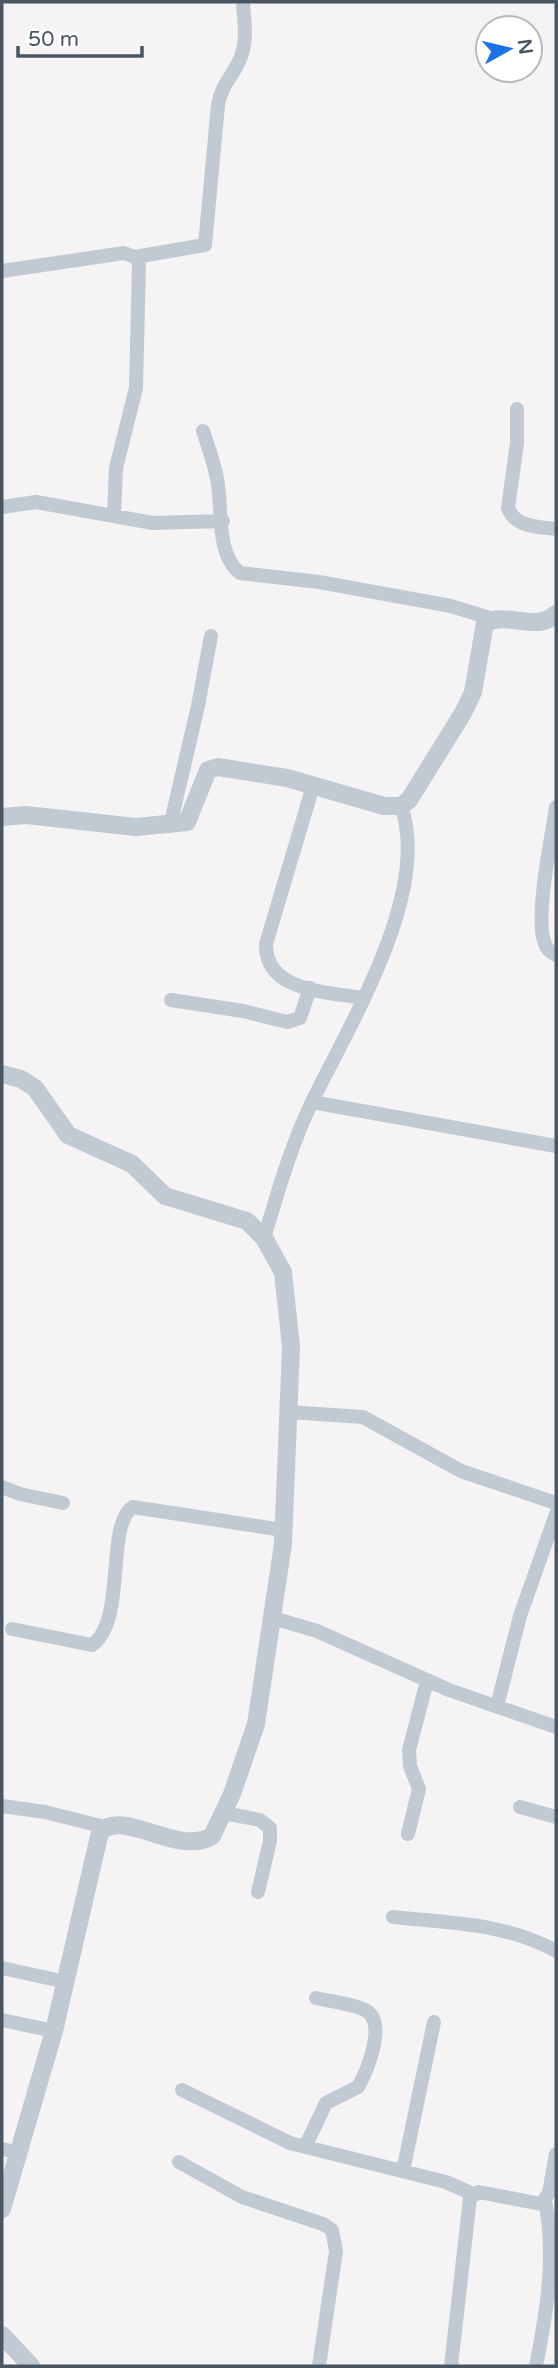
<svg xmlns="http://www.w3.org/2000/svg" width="558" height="2368" font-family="'Varela Round',sans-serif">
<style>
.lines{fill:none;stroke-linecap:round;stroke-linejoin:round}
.minor{stroke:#c1cad2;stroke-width:14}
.tertiary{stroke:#c1cad2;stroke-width:18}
</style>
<rect width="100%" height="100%" fill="#f5f3f3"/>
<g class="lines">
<path class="minor" d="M135,257L205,245L218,105C222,83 232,78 240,59C248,41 244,21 243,2
M2,271L124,253L135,257L139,263L136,388L116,468L114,515
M517,409V443L508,508C515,527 538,527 556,529
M203,431C208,446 214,462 217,479C223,507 215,554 240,573L319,582L451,606L493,619
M2,507L36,502L153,523L223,521
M313,786L266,944C265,992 328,992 364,998
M556,807C552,837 534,918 545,944C547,950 551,952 556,955
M170,826L198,706L211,636
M171,1000L243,1011L287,1022L300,1018L310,988
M312,1102L556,1146
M264,1238C278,1192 291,1145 312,1102C349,1025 432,892 401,806
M288,1412L363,1417L461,1471L556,1503
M2,1487L20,1494L63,1503
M273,1618L317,1631L449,1690L556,1727
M12,1629L92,1645C127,1621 105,1524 133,1507L283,1530
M497,1706L520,1616L556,1514
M2,1806L45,1812L105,1827
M520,1807L556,1817
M223,1813L260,1820L270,1828V1841L258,1892
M408,1834L419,1789L410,1766L409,1750L427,1681
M393,1917C449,1923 506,1923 556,1951
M2,1968L66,1982
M2,2020L54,2031
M182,2090L290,2143L446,2182L473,2194
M305,2147L326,2103L358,2087C367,2071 388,2022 365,2010C351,2003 332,2002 316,1998
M2,2149L20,2153
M179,2162L242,2197L323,2224L332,2230L336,2251L319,2366
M403,2171L434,2022
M451,2366L470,2198L479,2192L541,2204L549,2193L556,2154
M536,2366C547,2311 556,2256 545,2200"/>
<path class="tertiary" d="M2,817L26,815L136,827L187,822L208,770L218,767L287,778L384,806H401L409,800L463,713L473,692L485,623C508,611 535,633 556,614
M2,1074L21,1079L35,1088L68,1135L132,1164L165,1196L247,1221L264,1238L283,1272L291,1347L283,1544L256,1724L232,1794L212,1836C177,1857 125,1808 100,1832L54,2031L2,2209
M2,2335L31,2366"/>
</g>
<rect width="558" height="2368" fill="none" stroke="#4a5661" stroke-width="7"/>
<g transform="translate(509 49) rotate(82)"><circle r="33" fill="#ffffff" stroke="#b7bbc0" stroke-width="2"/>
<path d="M0-5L12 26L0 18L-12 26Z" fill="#1a73e8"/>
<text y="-10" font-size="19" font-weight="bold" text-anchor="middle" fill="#4a5661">N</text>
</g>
<path d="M18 46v10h124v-10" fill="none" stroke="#4a5661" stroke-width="3.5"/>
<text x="28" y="46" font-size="21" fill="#4a5661" stroke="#ffffff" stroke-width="5" paint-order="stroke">50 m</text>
</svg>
